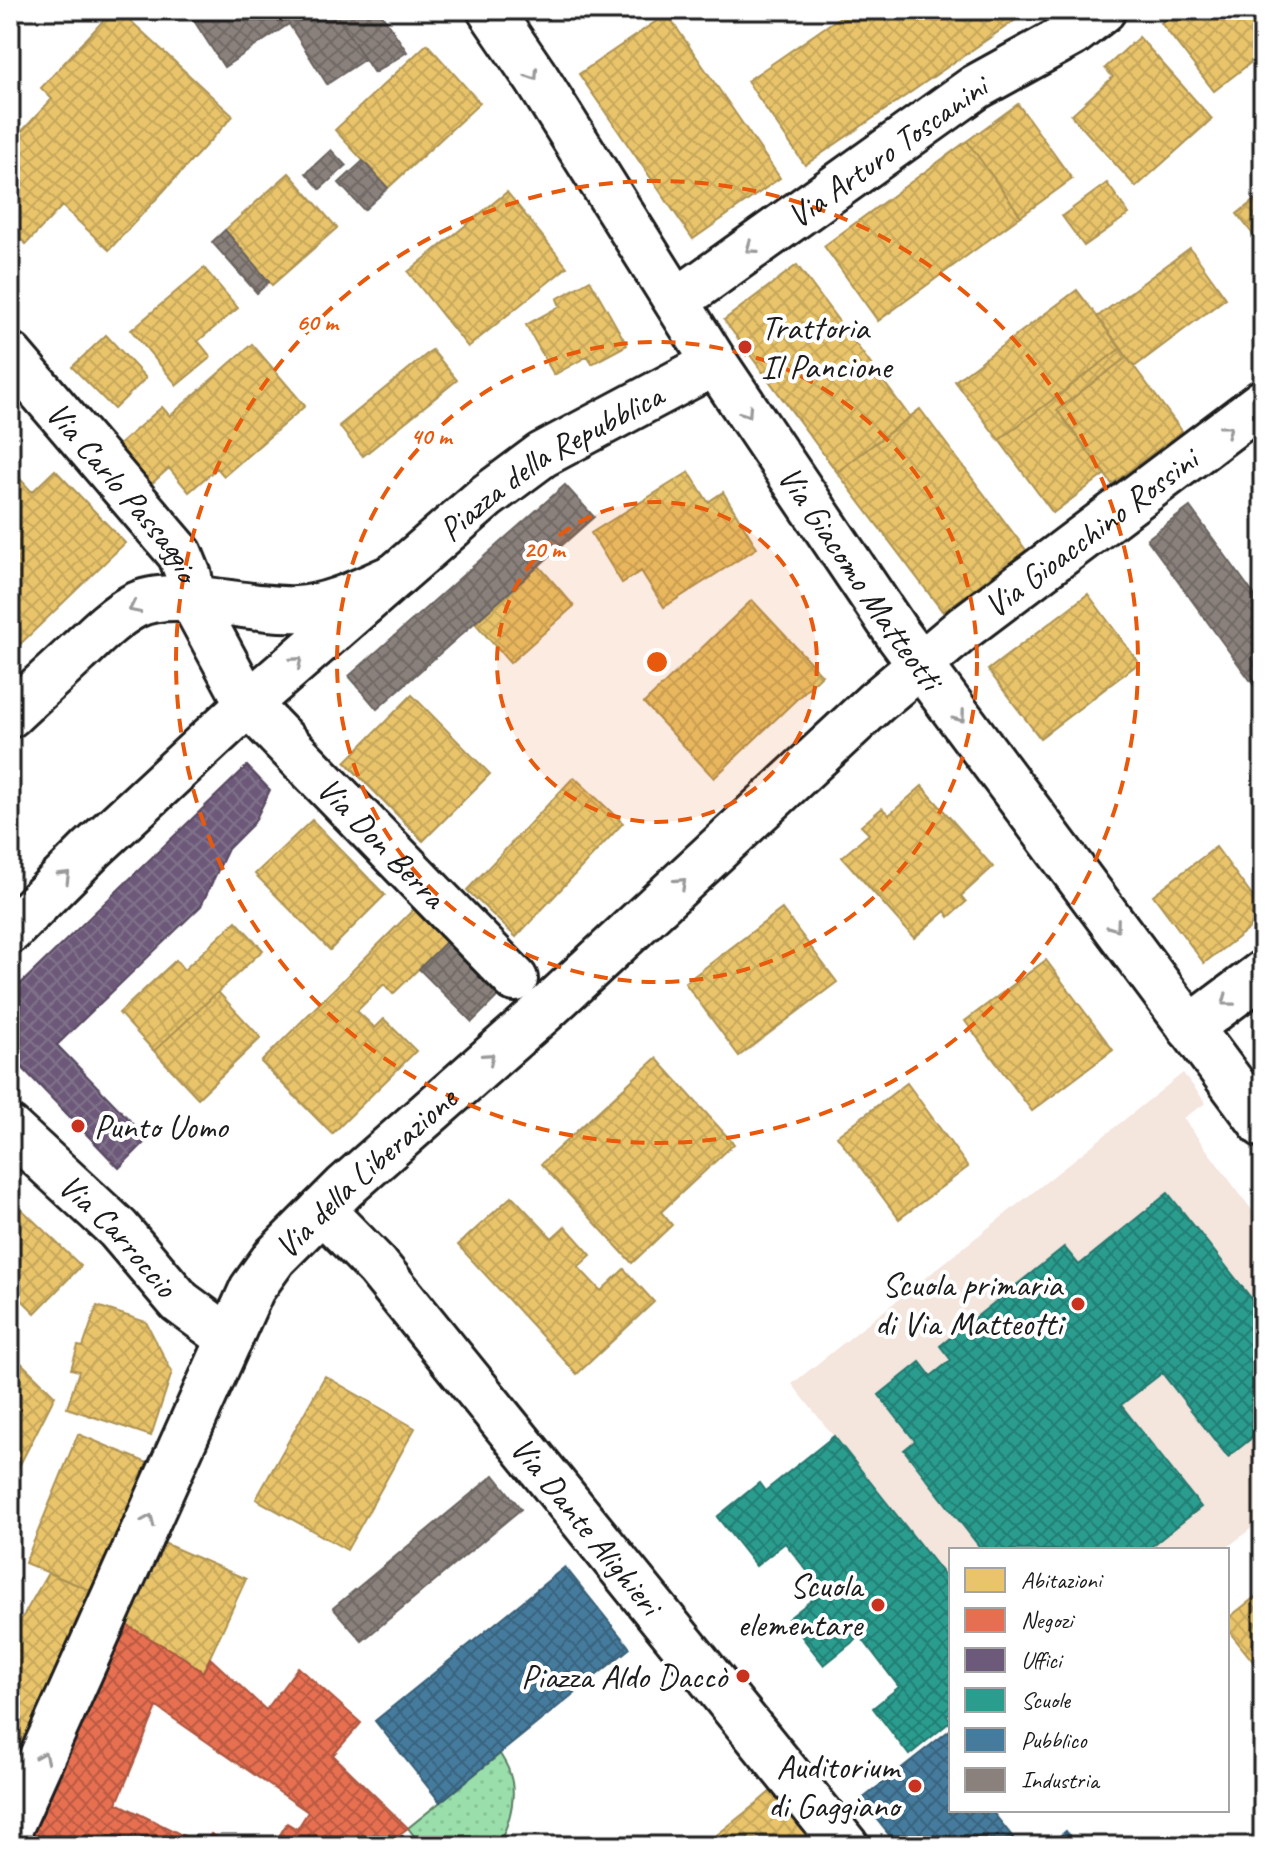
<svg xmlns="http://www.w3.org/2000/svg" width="1273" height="1856" font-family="Caveat,sans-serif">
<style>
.built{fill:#f4e5dd}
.grass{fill:url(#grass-dots);stroke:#5b7e64;stroke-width:2}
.homes{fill:url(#homes-cross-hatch);stroke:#ac9253;stroke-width:2}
.shops{fill:url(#shops-cross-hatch);stroke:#aa5641;stroke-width:2}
.offices{fill:url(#offices-cross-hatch);stroke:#55475e;stroke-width:2}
.schools{fill:url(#schools-cross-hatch);stroke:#26766c;stroke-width:2}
.public{fill:url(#public-cross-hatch);stroke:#395e76;stroke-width:2}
.industry{fill:url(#industry-cross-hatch);stroke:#69635f;stroke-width:2}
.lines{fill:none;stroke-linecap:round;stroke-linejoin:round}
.street-casing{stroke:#1c1c1c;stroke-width:50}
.street{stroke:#fff;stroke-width:44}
.oneway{stroke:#999}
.ring{fill:none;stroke:#e8590c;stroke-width:4;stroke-dasharray:14 10}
.poi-dot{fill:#c8321e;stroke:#fff;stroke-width:3}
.labels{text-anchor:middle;stroke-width:8;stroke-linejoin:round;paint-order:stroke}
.street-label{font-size:34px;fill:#1c1c1c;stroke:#fff}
.poi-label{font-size:34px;fill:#1c1c1c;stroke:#fff;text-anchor:end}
.centre{fill:#e8590c;stroke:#fff;stroke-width:4}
.ring-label{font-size:24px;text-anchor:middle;font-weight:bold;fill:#e8590c;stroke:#fff;stroke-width:8;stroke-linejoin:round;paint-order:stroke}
</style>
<defs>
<pattern id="grass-dots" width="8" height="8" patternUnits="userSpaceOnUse" patternTransform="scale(2)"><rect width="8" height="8" fill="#9adfab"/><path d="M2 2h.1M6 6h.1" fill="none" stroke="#84bf93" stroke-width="1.8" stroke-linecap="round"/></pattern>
<pattern id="homes-cross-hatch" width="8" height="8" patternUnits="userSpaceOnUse" patternTransform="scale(2)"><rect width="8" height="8" fill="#e9c46a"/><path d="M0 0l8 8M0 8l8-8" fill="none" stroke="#c7a85b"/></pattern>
<pattern id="shops-cross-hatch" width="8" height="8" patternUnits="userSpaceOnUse" patternTransform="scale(2)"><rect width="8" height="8" fill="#e76f51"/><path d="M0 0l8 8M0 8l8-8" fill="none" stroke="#ba5a42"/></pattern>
<pattern id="offices-cross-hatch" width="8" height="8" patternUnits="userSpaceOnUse" patternTransform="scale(2)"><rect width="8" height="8" fill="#6d597a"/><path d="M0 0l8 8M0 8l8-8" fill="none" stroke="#80728a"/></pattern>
<pattern id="schools-cross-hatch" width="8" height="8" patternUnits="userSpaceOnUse" patternTransform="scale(2)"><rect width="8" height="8" fill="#2a9d8f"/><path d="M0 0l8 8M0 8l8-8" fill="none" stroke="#237f74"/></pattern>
<pattern id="public-cross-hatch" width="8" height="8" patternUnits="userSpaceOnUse" patternTransform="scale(2)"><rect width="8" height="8" fill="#457b9d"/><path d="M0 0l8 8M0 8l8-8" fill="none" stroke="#39647f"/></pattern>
<pattern id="industry-cross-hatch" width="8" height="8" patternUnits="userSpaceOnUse" patternTransform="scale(2)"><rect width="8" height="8" fill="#8a817c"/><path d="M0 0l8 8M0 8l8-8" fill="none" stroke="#706965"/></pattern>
</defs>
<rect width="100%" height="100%" fill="#fff"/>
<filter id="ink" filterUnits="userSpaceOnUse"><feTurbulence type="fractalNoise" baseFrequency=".0125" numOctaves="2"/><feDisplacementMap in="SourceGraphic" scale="16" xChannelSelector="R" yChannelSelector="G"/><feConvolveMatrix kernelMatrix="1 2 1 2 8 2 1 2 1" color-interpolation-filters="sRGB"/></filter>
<g filter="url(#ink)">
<path class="built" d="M1183,1073L1206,1103L1183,1118L1263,1225V1519L1224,1550H951V1584L792,1384Z"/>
<path class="grass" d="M500,1754C503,1759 507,1765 509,1771C518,1795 509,1824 498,1846H422L408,1828Z"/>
<path class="homes" d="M113,10H119L233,116L109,250L62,206L26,244L10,229V144L52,99L41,88Z
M850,10H1030L805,165L747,81Z
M1177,10H1258L1263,16V53L1214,91L1161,23Z
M667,14L780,178L693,239L579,74Z
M1139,37L1212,119L1136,187L1071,115L1113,77L1105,68Z
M427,44L480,103L388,188L335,130Z
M1018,104L1072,179L1021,216L967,141Z
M967,141L1021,216L878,321L824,246Z
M289,173L337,228L272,285L225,230Z
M1107,183L1129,214L1084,246L1062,216Z
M507,192L567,267L468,347L408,272Z
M1263,193V247L1237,214Z
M1190,248L1226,298L1134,367L1097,317Z
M797,265L910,417L837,472L724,320Z
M204,268L238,308L198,341L211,357L177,385L131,330Z
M590,280L627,345L592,364L588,356L554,375L526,325L560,306L557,299Z
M1077,290L1121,348L999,440L955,381Z
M106,335L146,378L114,409L72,367Z
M252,344L305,406L224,476L217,468L189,492L169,468L149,486L115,448L162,407L170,416Z
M1121,348L1127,357L1057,410L1105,474L1053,513L999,440Z
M432,350L457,380L363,456L339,426Z
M1127,357L1182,431L1112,484L1057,410Z
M920,409L1026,550L943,612L837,472Z
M10,468L32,492L55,470L125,543L10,654Z
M689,472L708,502L723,492L757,548L664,607L641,571L622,583L591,533Z
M539,566L574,606L510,663L475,623Z
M1088,594L1139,663L1040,738L988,670Z
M752,600L822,675L714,778L644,703Z
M412,695L490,774L423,841L345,762Z
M574,777L623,823L516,937L467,890Z
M922,786L993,867L961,896L966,902L949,917L945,911L914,938L842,857L869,834L861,826L882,808L889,815Z
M312,820L385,895L330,950L255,874Z
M1216,847L1263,911V918L1204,963L1153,895Z
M419,904L451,937L393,994L384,984L357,1011L375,1028L384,1019L416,1051L332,1134L261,1062Z
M782,909L837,982L739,1056L685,983Z
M236,921L263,950L154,1051L119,1013L176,960L184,970Z
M1046,960L1113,1050L1032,1111L965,1021Z
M218,992L261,1038L198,1098L154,1051Z
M656,1058L734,1144L661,1212L672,1225L632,1263L541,1164Z
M907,1083L968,1167L899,1219L837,1136Z
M512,1196L552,1238L565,1226L591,1255L578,1267L601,1291L624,1269L654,1302L577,1374L458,1245Z
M14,1202L81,1266L35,1313L10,1288V1206Z
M97,1306L146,1322L172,1372L151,1436L67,1408L79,1371L71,1369L78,1346L83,1347Z
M10,1352L55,1396L10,1484Z
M325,1376L415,1428L347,1550L256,1499Z
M78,1434L150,1464L97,1593L25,1563Z
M159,1541L246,1579L203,1672L183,1657L123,1623Z
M48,1573L97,1593L69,1656L10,1767V1639Z
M1260,1593L1263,1596V1674L1227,1629V1619Z
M771,1791L815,1846H703L757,1803Z"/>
<path class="shops" d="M123,1623L183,1657L203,1672L210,1658L266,1710L298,1667L361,1723L333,1755L408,1828L384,1846H279L280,1843L276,1841L287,1823L297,1829L308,1812L157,1707L117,1803L204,1846L211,1834L231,1846H24Z"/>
<path class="offices" d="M247,766L270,790L254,823L228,849L201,906L57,1045L148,1139L119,1168L10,1055V994Z"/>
<path class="schools" d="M1168,1193L1263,1313V1429L1228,1457L1162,1373L1121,1405L1201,1507L1147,1550H982L904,1450L915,1441L879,1395L920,1362L931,1376L951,1360L940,1346L1064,1247L1079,1265Z
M834,1436L951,1584V1712L947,1715L951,1721L909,1755L873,1708L899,1687L860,1636L824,1665L788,1619L823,1591L785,1543L756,1566L717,1517L759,1483L765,1491Z"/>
<path class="public" d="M565,1567L630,1648L440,1802L375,1721Z
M951,1729V1810H991L1020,1846H898L861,1800Z
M1066,1831L1078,1846H1048Z"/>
<path class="industry" d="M187,10H333L365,59L327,84L289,24L224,67Z
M333,10H379L407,52L374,73Z
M331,150L346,166L320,189L306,173Z
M363,161L388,188L364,210L339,183Z
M225,230L269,282L257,293L212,242Z
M565,485L594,517L377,709L349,676Z
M1190,507L1263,607V688L1258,691L1147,539Z
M451,937L504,990L472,1022L419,969Z
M494,1475L521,1509L362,1641L333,1608Z"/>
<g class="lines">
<defs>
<g id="street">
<path id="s1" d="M490,10L537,79L715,363L899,636L1263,1125"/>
<path id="s2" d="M677,301L976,87L1072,34L1103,10"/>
<path id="s3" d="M10,355L180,554L189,576L192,600L248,704L515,979"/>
<path id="s4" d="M395,576L487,496L542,455L715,363"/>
<path d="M10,715C32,694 55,674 77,653C95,636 112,618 134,606C173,585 252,612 297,609C331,607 364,589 395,576L248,704L92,849L10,931"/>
<path d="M1190,1028L1263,973"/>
<path id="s5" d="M10,1129L118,1229L180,1302L230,1339"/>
<path id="s6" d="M322,1210L377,1266L846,1846"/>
<path id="s7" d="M10,1828L252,1289L275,1257L345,1187L545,1010L876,702L965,627L1263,402"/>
</g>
</defs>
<use href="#street" class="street-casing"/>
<use href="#street" class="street"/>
</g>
<defs><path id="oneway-chevron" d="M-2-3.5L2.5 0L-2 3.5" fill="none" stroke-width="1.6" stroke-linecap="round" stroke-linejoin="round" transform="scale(2)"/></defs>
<g class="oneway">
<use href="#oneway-chevron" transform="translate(533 75) rotate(56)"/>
<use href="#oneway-chevron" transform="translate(751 248) rotate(144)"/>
<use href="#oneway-chevron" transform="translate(747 412) rotate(56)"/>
<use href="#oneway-chevron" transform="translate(1227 430) rotate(-37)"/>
<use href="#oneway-chevron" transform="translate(134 608) rotate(154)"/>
<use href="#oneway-chevron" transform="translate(297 662) rotate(-41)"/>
<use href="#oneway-chevron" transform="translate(960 717) rotate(53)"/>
<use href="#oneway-chevron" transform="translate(65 876) rotate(-45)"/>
<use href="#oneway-chevron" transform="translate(681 883) rotate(-43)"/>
<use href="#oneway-chevron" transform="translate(1115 926) rotate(54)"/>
<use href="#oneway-chevron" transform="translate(1227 1001) rotate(143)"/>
<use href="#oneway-chevron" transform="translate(489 1058) rotate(-41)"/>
<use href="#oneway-chevron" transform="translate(149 1520) rotate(-66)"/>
<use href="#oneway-chevron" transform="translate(43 1757) rotate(-66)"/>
</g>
</g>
<circle cx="657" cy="662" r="160" fill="#e8590c" fill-opacity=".12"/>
<g class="ring">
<circle cx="657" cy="662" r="160"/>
<circle cx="657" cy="662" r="320"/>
<circle cx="657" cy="662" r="481"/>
</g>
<g class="poi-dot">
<circle cx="745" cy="347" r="8"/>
<circle cx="78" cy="1126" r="8"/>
<circle cx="1078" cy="1304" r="8"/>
<circle cx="878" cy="1605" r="8"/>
<circle cx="743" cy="1676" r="8"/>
<circle cx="915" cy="1786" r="8"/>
</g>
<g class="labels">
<g class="street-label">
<text dy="12" stroke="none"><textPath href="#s2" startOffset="258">Via Arturo Toscanini</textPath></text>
<text dy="12" stroke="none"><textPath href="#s4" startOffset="194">Piazza della Repubblica</textPath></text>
<text dy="12" stroke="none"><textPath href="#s3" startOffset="178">Via Carlo Passaggio</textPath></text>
<text dy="12" stroke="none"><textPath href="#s7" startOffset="1722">Via Gioacchino Rossini</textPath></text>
<text dy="12" stroke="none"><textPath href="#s1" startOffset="678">Via Giacomo Matteotti</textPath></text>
<text dy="12" stroke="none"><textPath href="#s3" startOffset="620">Via Don Berra</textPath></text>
<text dy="12" stroke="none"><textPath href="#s7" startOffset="754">Via della Liberazione</textPath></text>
<text dy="12" stroke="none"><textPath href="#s5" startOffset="152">Via Carroccio</textPath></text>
<text dy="12" stroke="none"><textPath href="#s6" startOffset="412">Via Dante Alighieri</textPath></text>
</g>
<g class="poi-label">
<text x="761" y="339" text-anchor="start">Trattoria<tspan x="761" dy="39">Il Pancione</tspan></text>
<text x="94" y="1138" text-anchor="start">Punto Uomo</text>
<text x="1062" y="1296">Scuola primaria<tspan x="1062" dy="39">di Via Matteotti</tspan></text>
<text x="862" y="1597">Scuola<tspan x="862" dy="39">elementare</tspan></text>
<text x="727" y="1688">Piazza Aldo Daccò</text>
<text x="899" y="1778">Auditorium<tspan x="899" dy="39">di Gaggiano</tspan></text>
</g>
</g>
<circle cx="657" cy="662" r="12" class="centre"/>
<g class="ring-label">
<text x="317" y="330">60 m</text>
<text x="431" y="444">40 m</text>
<text x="544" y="557">20 m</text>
</g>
<rect width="1273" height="1856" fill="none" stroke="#fff" stroke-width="40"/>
<rect x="20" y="20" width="1233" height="1816" fill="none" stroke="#1c1c1c" stroke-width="3" filter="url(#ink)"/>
<rect x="949" y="1548" width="280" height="264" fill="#ffffff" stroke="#a4a4a4" stroke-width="2"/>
<rect x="965" y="1568" width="40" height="24" fill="#e9c46a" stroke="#a4a4a4" stroke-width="2"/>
<text x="1021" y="1588" font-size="24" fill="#1c1c1c">Abitazioni</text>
<rect x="965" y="1608" width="40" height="24" fill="#e76f51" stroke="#a4a4a4" stroke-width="2"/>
<text x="1021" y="1628" font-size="24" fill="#1c1c1c">Negozi</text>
<rect x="965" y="1648" width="40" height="24" fill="#6d597a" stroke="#a4a4a4" stroke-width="2"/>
<text x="1021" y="1668" font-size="24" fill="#1c1c1c">Uffici</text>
<rect x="965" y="1688" width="40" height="24" fill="#2a9d8f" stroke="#a4a4a4" stroke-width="2"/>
<text x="1021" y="1708" font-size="24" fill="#1c1c1c">Scuole</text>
<rect x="965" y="1728" width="40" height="24" fill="#457b9d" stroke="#a4a4a4" stroke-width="2"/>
<text x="1021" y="1748" font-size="24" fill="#1c1c1c">Pubblico</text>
<rect x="965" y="1768" width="40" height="24" fill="#8a817c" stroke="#a4a4a4" stroke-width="2"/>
<text x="1021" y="1788" font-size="24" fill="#1c1c1c">Industria</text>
</svg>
